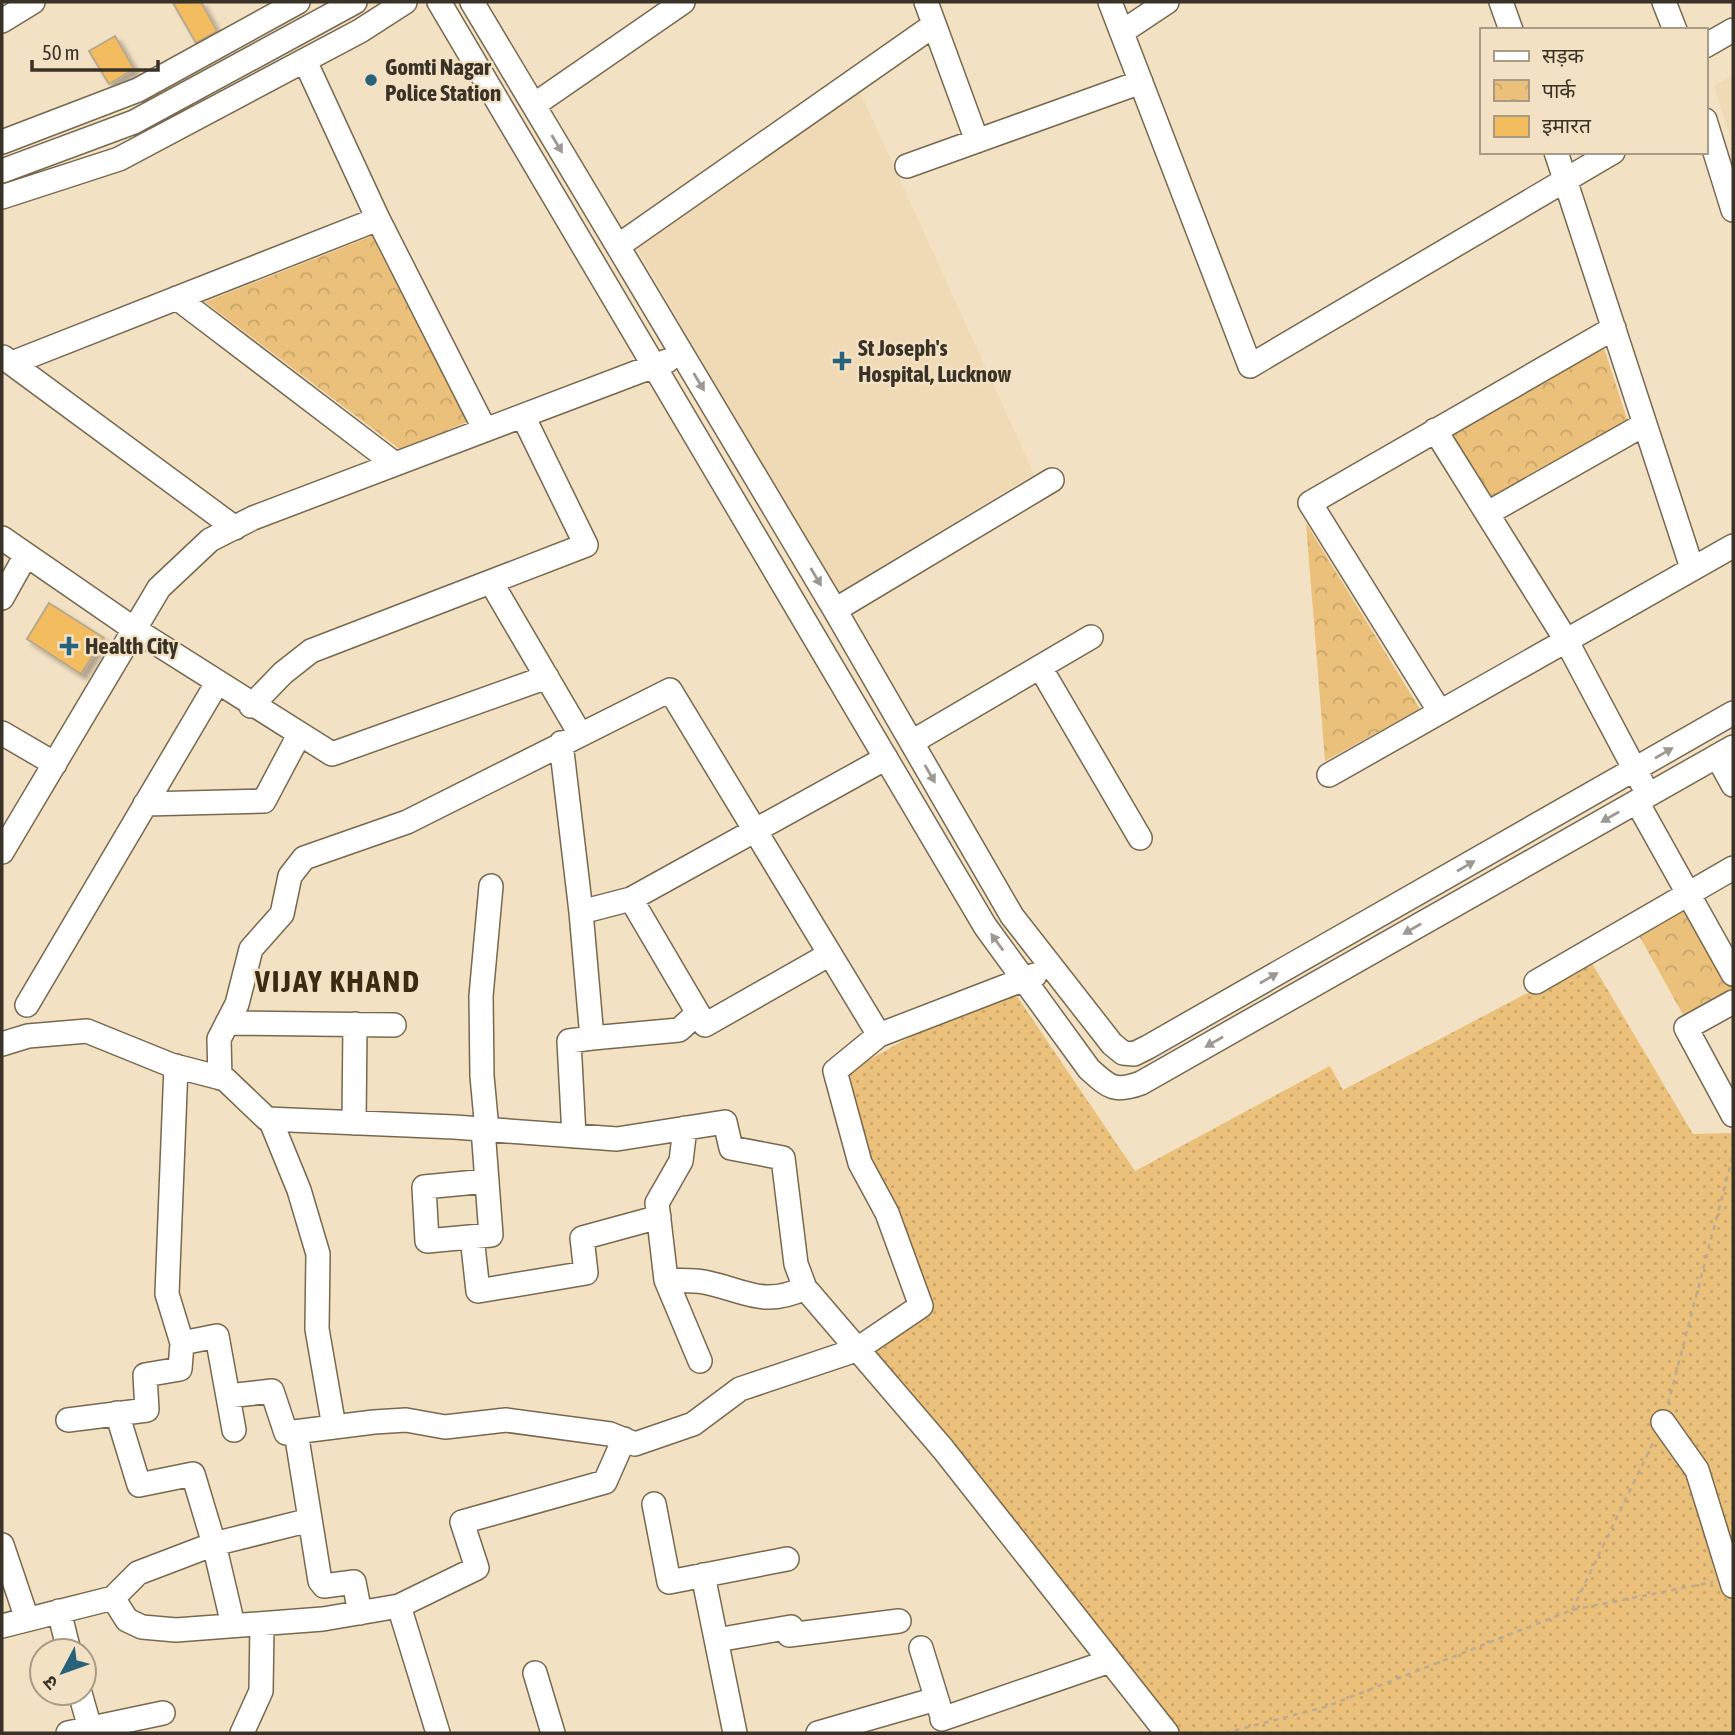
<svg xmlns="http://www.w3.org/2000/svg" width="1735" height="1735" font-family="'Asap Condensed','Noto Sans Devanagari',sans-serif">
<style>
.built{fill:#f0d9b5}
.grass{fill:url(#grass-dots)}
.park{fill:url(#park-crowns)}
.building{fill:#f3bd5e;stroke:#b9a88c;stroke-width:2;filter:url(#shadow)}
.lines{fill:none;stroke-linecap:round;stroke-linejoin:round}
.minor-casing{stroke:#78684e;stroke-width:26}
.path{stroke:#baab93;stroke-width:2.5;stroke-dasharray:5 5;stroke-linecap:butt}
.minor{stroke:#fff;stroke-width:23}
.oneway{fill:#9c9892}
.poi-dot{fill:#28627b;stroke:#f3e1c4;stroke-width:2.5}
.labels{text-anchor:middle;stroke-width:5;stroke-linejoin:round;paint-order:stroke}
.poi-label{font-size:23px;font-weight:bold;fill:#393226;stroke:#f3e1c4;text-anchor:start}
.district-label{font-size:30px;font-weight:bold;letter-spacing:2px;fill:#3a2c13;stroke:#f3e1c4}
</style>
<defs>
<pattern id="grass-dots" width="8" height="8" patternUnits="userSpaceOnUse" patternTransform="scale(1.75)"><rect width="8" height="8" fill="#eac07b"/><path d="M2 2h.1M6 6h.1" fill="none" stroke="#c9a56a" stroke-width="1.8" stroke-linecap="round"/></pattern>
<pattern id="park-crowns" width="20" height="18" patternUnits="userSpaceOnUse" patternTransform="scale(1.75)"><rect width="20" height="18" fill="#eac07b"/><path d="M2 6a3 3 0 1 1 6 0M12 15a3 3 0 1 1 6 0" fill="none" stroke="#c9a56a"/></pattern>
<filter id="shadow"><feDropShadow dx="5" dy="5" stdDeviation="2" flood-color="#0004"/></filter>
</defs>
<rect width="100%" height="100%" fill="#f3e1c4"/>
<path class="built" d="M1733,75V146L1714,86Z
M860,92L1034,474L837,593L636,247Z"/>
<path class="grass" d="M1590,960L1693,1134L1733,1133V1733H1180L872,1350L931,1308L869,1158L849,1071L917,1033L1016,995L1135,1171L1330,1066L1343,1090Z"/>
<path class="park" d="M372,236L467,422L401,450L205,302Z
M1603,345L1628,422L1492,502L1449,431Z
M1306,523L1420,709L1325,761Z
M1686,903L1733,989V994L1686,1020L1636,930Z"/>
<path class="building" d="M201,2L217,31L196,43L173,3Z
M115,36L134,69L109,84L89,51Z
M49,603L104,638L81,674L27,639Z"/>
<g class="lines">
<defs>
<path id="minor" d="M439,2L985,926L1089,1069C1109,1087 1114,1093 1141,1083L1733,747
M472,2L835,610L1012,916L1112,1044L1123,1053L1134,1054L1148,1047L1733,713
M926,2L977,141
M1110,2L1250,366L1613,152
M1501,2L1511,30
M1664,2L1675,30
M2,21L33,2
M1122,32L1167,2
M1705,46L1733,30
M305,61L378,219L485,430
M534,105L683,2
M1705,120L1733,210
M2,142L138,90L298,2
M1556,152L1692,568
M907,166L1141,82
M2,171L134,122L355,2
M2,197L119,159L360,31L405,2
M618,246L934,25
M177,298L395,464
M3,357L235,528
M12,363L378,219
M1435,430L1566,640L1642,783
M1488,513L1645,424
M2,538L134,629L332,754L547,677
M491,582L580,734
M2,598L26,555
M835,610L1052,480
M1040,667L1140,838
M251,706L283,673L311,651L586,545L523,416
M1440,712L1310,503L1614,328
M2,733L55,764
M912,742L1091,637
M561,743L581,912L592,1038L569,1041L574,1136
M1717,756L1733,785
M1329,775L1733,546
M1637,802L1733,974
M145,804L264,801L299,735
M2,852L159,588L210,540L253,518L667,361
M631,899L705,1025L830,954
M581,912L631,899L886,758
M1536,982L1733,868
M1733,1002L1686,1028L1733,1115
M27,1005L217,683
M227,1023L394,1025
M592,1038L679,1030L698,1013
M2,1044L28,1036L87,1031L171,1065L225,1079L267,1119L454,1127L617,1139L725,1122L731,1148L783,1158L796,1264L805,1288L943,1449L1167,1733
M176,1066L167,1294L182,1343L217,1336L234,1430
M220,1078L219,1039L237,1004L251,949L282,914L290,876L304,858L407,822L670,690L879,1035
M270,1119L299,1190L318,1254L317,1329L334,1427
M354,1123L355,1024
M685,1128L681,1161L657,1203L666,1280L700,1361
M483,1129L491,1235L427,1241L424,1187L487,1181
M487,1130L482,1076L481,996L491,886
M472,1237L478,1291L586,1273L582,1238L659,1217
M666,1280C678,1281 692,1280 704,1282C745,1290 762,1308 805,1288
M228,1396L272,1391L286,1433L374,1422L406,1420L445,1427L506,1420L610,1434L635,1444L693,1424L740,1389L856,1350L921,1306L887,1213L860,1163L835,1071L879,1035L1035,975
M68,1420L147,1410L145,1375L180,1369L182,1343
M1663,1422L1697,1470L1733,1586
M296,1432L320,1581L324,1586L354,1582L360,1613
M654,1504L669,1582L787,1559
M2,1545L27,1619
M703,1575L735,1733
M113,1598L127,1620L142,1627L176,1630L323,1619L399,1606L477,1568L462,1522L605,1482L624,1439
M399,1606L438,1733
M59,1611L69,1651
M233,1625L214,1544L310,1520
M2,1626L113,1598L138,1573L214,1544L193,1474L139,1485L117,1413
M717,1640L791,1627L789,1635L899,1621
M921,1648L941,1713
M535,1673L553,1733
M80,1693L90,1728
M942,1719L1110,1661
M68,1733L163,1713
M242,1733L261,1691L262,1624
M818,1733L936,1699"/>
</defs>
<use href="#minor" class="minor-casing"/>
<path class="path" d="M1668,1404L1733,1155
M1572,1610L1653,1443
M1225,1733L1325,1707L1572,1610L1713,1582"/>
<use href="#minor" class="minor"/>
</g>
<defs><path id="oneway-solid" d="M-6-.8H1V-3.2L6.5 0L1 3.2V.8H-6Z" transform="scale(1.75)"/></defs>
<g class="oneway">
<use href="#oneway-solid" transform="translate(557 144) rotate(59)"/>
<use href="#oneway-solid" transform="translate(699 382) rotate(59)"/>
<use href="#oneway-solid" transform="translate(816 577) rotate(59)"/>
<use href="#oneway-solid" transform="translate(1664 753) rotate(-30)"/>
<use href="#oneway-solid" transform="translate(930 774) rotate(60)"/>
<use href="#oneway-solid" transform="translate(1610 817) rotate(150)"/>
<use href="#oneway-solid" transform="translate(1466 866) rotate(-30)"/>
<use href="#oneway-solid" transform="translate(1412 929) rotate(150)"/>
<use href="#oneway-solid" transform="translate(997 942) rotate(-126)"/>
<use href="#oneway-solid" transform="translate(1269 978) rotate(-30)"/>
<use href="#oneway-solid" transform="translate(1214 1042) rotate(150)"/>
</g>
<g class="poi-dot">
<circle cx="371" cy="80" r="7"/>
<path d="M838.5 350.5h7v7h7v7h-7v7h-7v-7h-7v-7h7z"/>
<path d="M65.5 635.5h7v7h7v7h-7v7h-7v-7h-7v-7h7z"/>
</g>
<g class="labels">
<g class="poi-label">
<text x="385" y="75">Gomti Nagar<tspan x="385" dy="26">Police Station</tspan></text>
<text x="858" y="356">St Joseph's<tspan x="858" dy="26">Hospital, Lucknow</tspan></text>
<text x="85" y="654">Health City</text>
</g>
<g class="district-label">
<text x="338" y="992">VIJAY KHAND</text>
</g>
</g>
<rect width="1735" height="1735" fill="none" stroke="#393226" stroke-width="7"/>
<rect x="1480" y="28" width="228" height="126" fill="#f3e1c4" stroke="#a99b85" stroke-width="2"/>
<rect x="1494" y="51" width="35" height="10" fill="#ffffff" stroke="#a99b85" stroke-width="2"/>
<text x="1542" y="63" font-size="21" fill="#393226">सड़क</text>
<rect x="1494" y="80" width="35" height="21" fill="url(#park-crowns)" stroke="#a99b85" stroke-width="2"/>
<text x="1542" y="98" font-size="21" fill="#393226">पार्क</text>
<rect x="1494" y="116" width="35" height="21" fill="#f3bd5e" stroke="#a99b85" stroke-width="2"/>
<text x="1542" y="133" font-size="21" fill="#393226">इमारत</text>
<g transform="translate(63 1672) rotate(229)"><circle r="33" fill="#f3e1c4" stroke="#a99b85" stroke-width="2"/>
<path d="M0-5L12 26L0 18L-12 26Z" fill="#28627b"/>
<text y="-10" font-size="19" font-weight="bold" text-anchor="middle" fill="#393226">उ</text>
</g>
<path d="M32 60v10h126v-10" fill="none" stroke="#393226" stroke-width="3.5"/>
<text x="42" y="60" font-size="21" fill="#393226" stroke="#f3e1c4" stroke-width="5" paint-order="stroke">50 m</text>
</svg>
